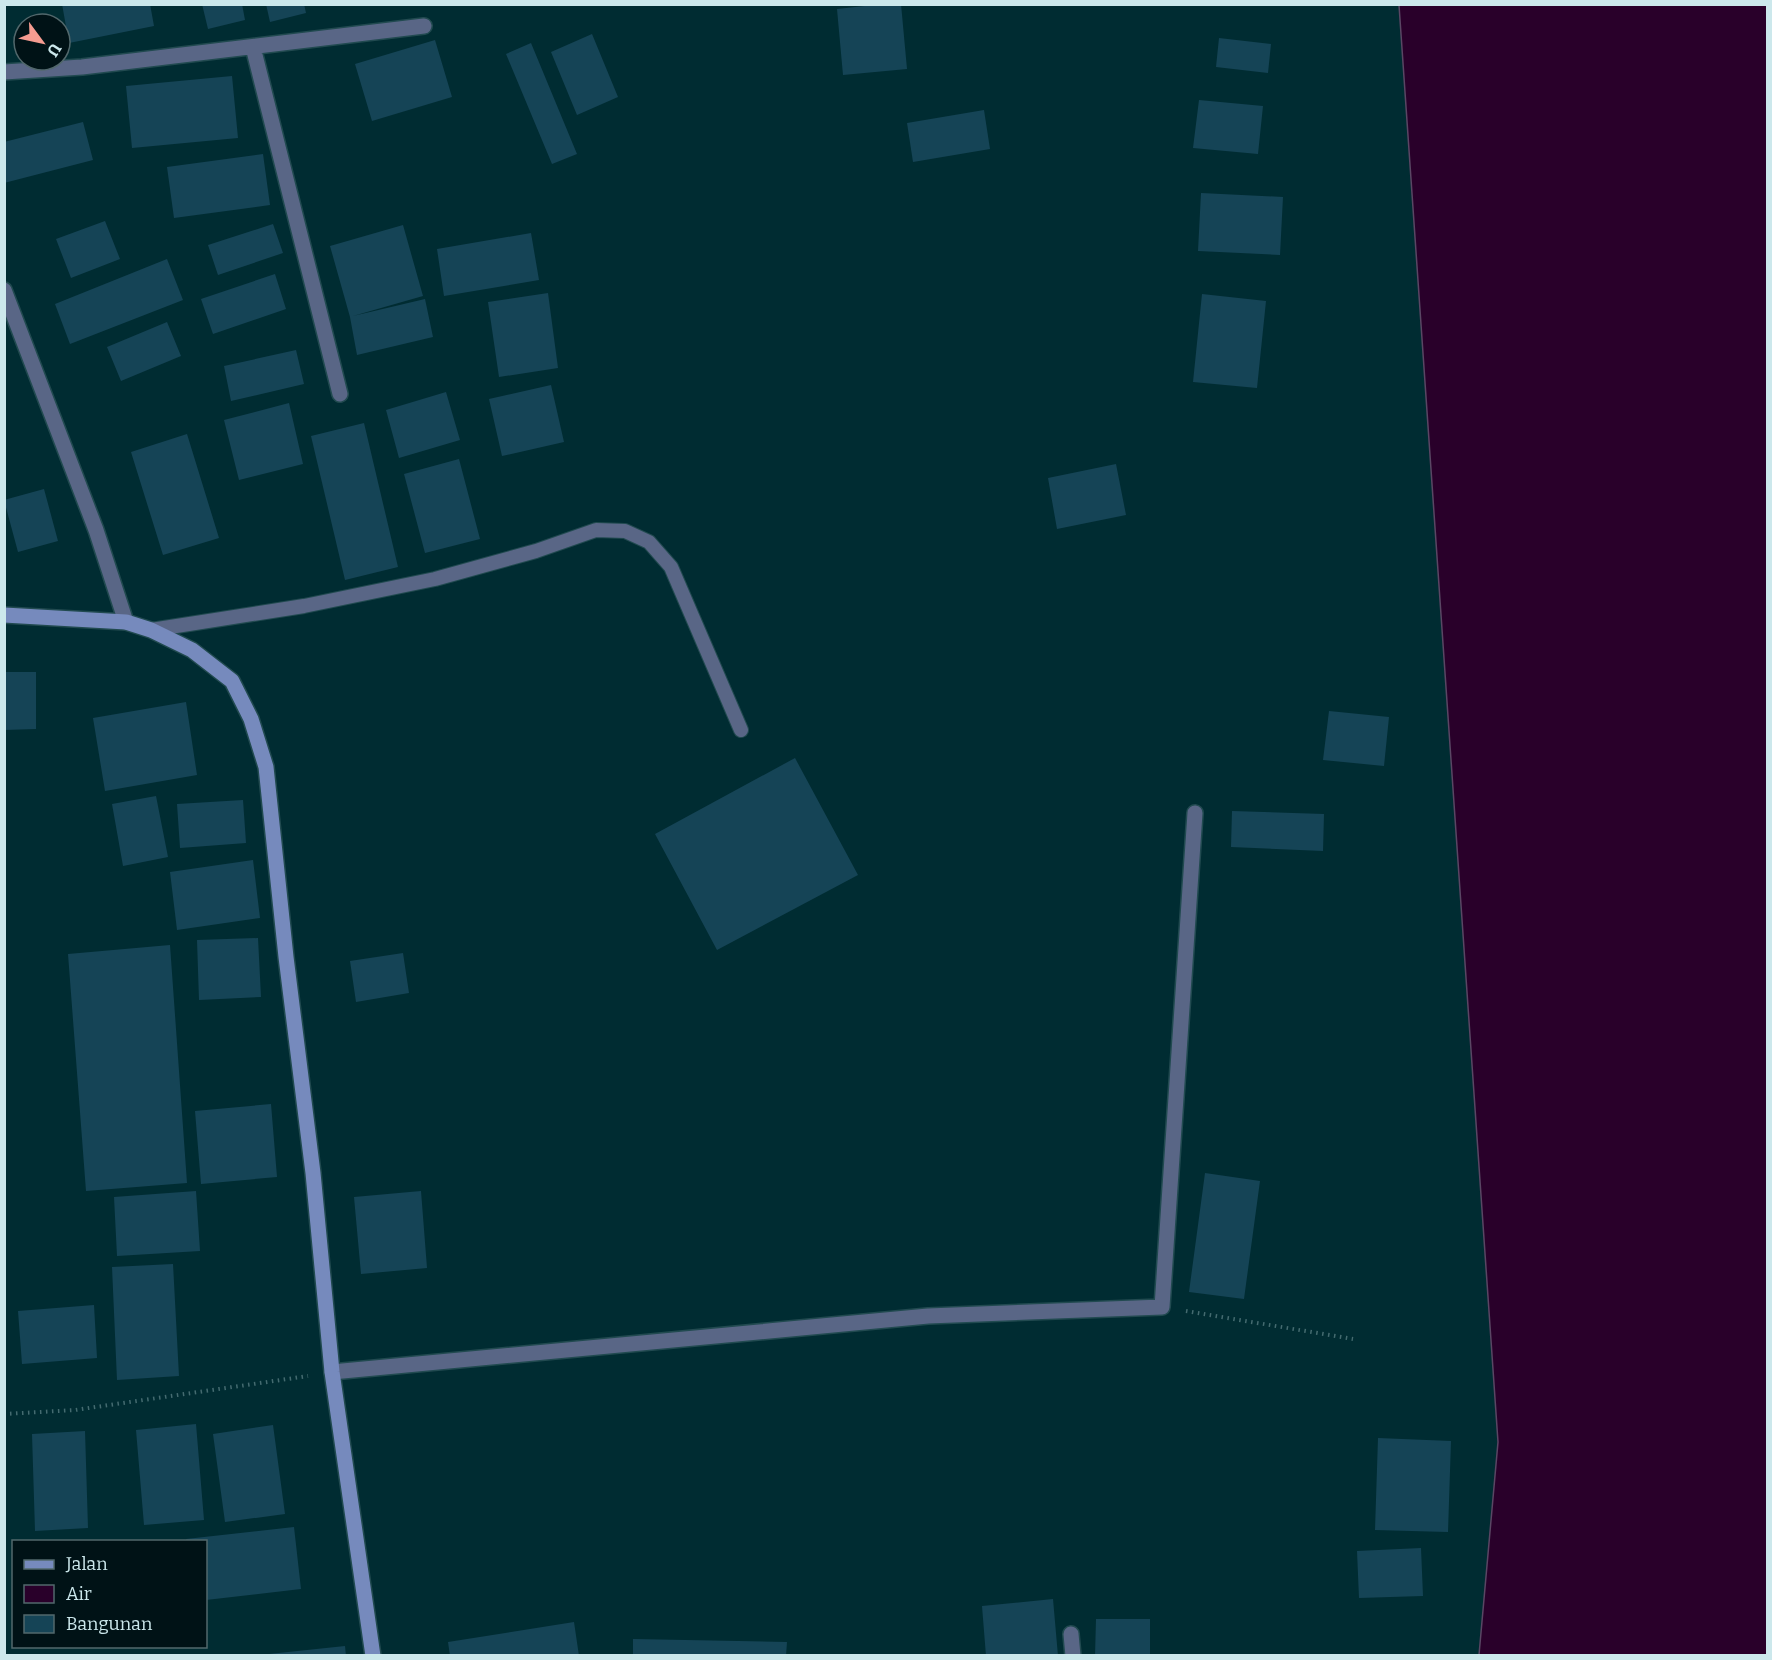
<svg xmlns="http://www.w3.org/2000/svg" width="1772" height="1660" font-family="Bitter,serif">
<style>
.water{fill:#29002a;stroke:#5a4664;stroke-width:1.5}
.building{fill:#154456}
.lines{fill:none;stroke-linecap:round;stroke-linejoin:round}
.lane-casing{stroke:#214a50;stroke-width:16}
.street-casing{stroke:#214a50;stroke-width:18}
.secondary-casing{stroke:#214a50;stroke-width:18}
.path{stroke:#446b70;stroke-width:4;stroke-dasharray:1.5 4.5;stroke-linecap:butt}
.lane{stroke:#596686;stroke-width:14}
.street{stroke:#596686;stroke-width:15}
.secondary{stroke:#768abd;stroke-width:15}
</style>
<rect width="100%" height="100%" fill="#002c32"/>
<path class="water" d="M1399,5H1767V1655H1479L1498,1442Z"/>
<path class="building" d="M62,4H150L154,26L69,43Z
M202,4H242L245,20L208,29Z
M266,4H304L306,13L270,22Z
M883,4H901L907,69L843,75L837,9Z
M592,34L618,97L577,115L551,52Z
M1219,38L1271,44L1268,73L1216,67Z
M435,40L452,97L372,121L355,64Z
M531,43L577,154L552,164L506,54Z
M232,76L238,138L132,148L126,86Z
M1199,100L1263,106L1258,154L1193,148Z
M984,110L990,149L913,162L907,123Z
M83,122L93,160L4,183V142Z
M263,154L270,205L174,218L167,167Z
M1201,193L1283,197L1280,255L1198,251Z
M105,221L120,259L71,278L56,239Z
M273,224L283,253L218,275L208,245Z
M403,225L423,296L353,316L425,299L433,337L357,355L350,317L330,246Z
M531,233L539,280L444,296L437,249Z
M167,259L183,300L70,344L55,304Z
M275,274L286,309L213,334L201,299Z
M548,293L558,368L499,377L488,302Z
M1202,294L1266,301L1257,388L1193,382Z
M167,322L181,356L121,381L107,347Z
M296,350L304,384L231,401L224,366Z
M551,385L564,442L502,456L489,399Z
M446,392L460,440L399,458L386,410Z
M289,403L303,464L239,480L224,420Z
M364,423L398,567L345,580L311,436Z
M187,434L219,538L163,555L131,452Z
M459,459L480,539L425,553L404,474Z
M1116,464L1126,515L1057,529L1048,478Z
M44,489L58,541L18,552L4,500Z
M4,672H36V729L4,730Z
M186,702L197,775L105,791L93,718Z
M1329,711L1389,717L1384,766L1323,760Z
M795,758L858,875L717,950L655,834Z
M156,796L168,857L123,866L112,804Z
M243,800L246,843L180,848L177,804Z
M1232,811L1324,814L1323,851L1231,847Z
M253,860L260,918L177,930L170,872Z
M258,938L261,997L199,1000L197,940Z
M170,945L187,1183L86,1191L68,954Z
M403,953L409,993L356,1002L350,961Z
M271,1104L277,1177L201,1184L195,1111Z
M1205,1173L1260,1181L1244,1299L1189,1292Z
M196,1191L200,1251L117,1256L114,1197Z
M421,1191L427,1268L361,1274L354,1197Z
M173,1264L179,1376L117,1380L112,1267Z
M94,1305L97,1358L22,1364L18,1311Z
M196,1424L204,1520L144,1525L136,1430Z
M273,1425L285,1514L225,1522L213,1434Z
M85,1431L88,1528L35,1531L32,1434Z
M1378,1438L1451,1441L1448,1532L1375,1530Z
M294,1527L301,1589L206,1600V1542H187L186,1539Z
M1421,1548L1423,1596L1359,1598L1357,1551Z
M1053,1599L1058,1656H986L982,1606Z
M1096,1619H1150V1656H1095Z
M574,1622L579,1656H450L448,1642Z
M633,1639L787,1642L786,1656H633Z
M345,1646L346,1656H270L269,1654Z"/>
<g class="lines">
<defs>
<path id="lane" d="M151,630L304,606L435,579L536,551L596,530L625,531L649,542L671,567L741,730"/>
<path id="street" d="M253,47L340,394
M4,72L82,67L424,26
M4,290L96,530L126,622
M332,1372L928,1316L1162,1307L1195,813
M1071,1634L1073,1656"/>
<path id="secondary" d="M4,615L126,622L151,630L192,650L232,681L251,719L266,767L286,957L313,1173L332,1372L373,1656"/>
</defs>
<use href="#lane" class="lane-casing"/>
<use href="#street" class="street-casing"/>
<use href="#secondary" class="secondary-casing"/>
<path class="path" d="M1186,1311L1353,1339
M4,1414L75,1410L308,1376"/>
<use href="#lane" class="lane"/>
<use href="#street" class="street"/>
<use href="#secondary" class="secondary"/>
</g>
<rect width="1772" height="1660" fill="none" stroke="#cce8ec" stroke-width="12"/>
<rect x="12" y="1540" width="195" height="108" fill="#001216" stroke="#52686c" stroke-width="1.5"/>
<rect x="24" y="1560" width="30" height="9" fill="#768abd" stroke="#52686c" stroke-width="1.5"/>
<text x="66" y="1570" font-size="18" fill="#cce8ec">Jalan</text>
<rect x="24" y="1585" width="30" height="18" fill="#29002a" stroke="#52686c" stroke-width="1.5"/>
<text x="66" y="1600" font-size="18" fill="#cce8ec">Air</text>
<rect x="24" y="1615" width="30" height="18" fill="#154456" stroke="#52686c" stroke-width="1.5"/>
<text x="66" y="1630" font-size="18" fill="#cce8ec">Bangunan</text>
<g transform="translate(42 42) rotate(123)"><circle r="28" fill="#001216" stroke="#52686c" stroke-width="1.5"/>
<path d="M0-4.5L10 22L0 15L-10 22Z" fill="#f59c91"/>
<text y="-9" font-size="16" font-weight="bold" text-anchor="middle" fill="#cce8ec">U</text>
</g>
</svg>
